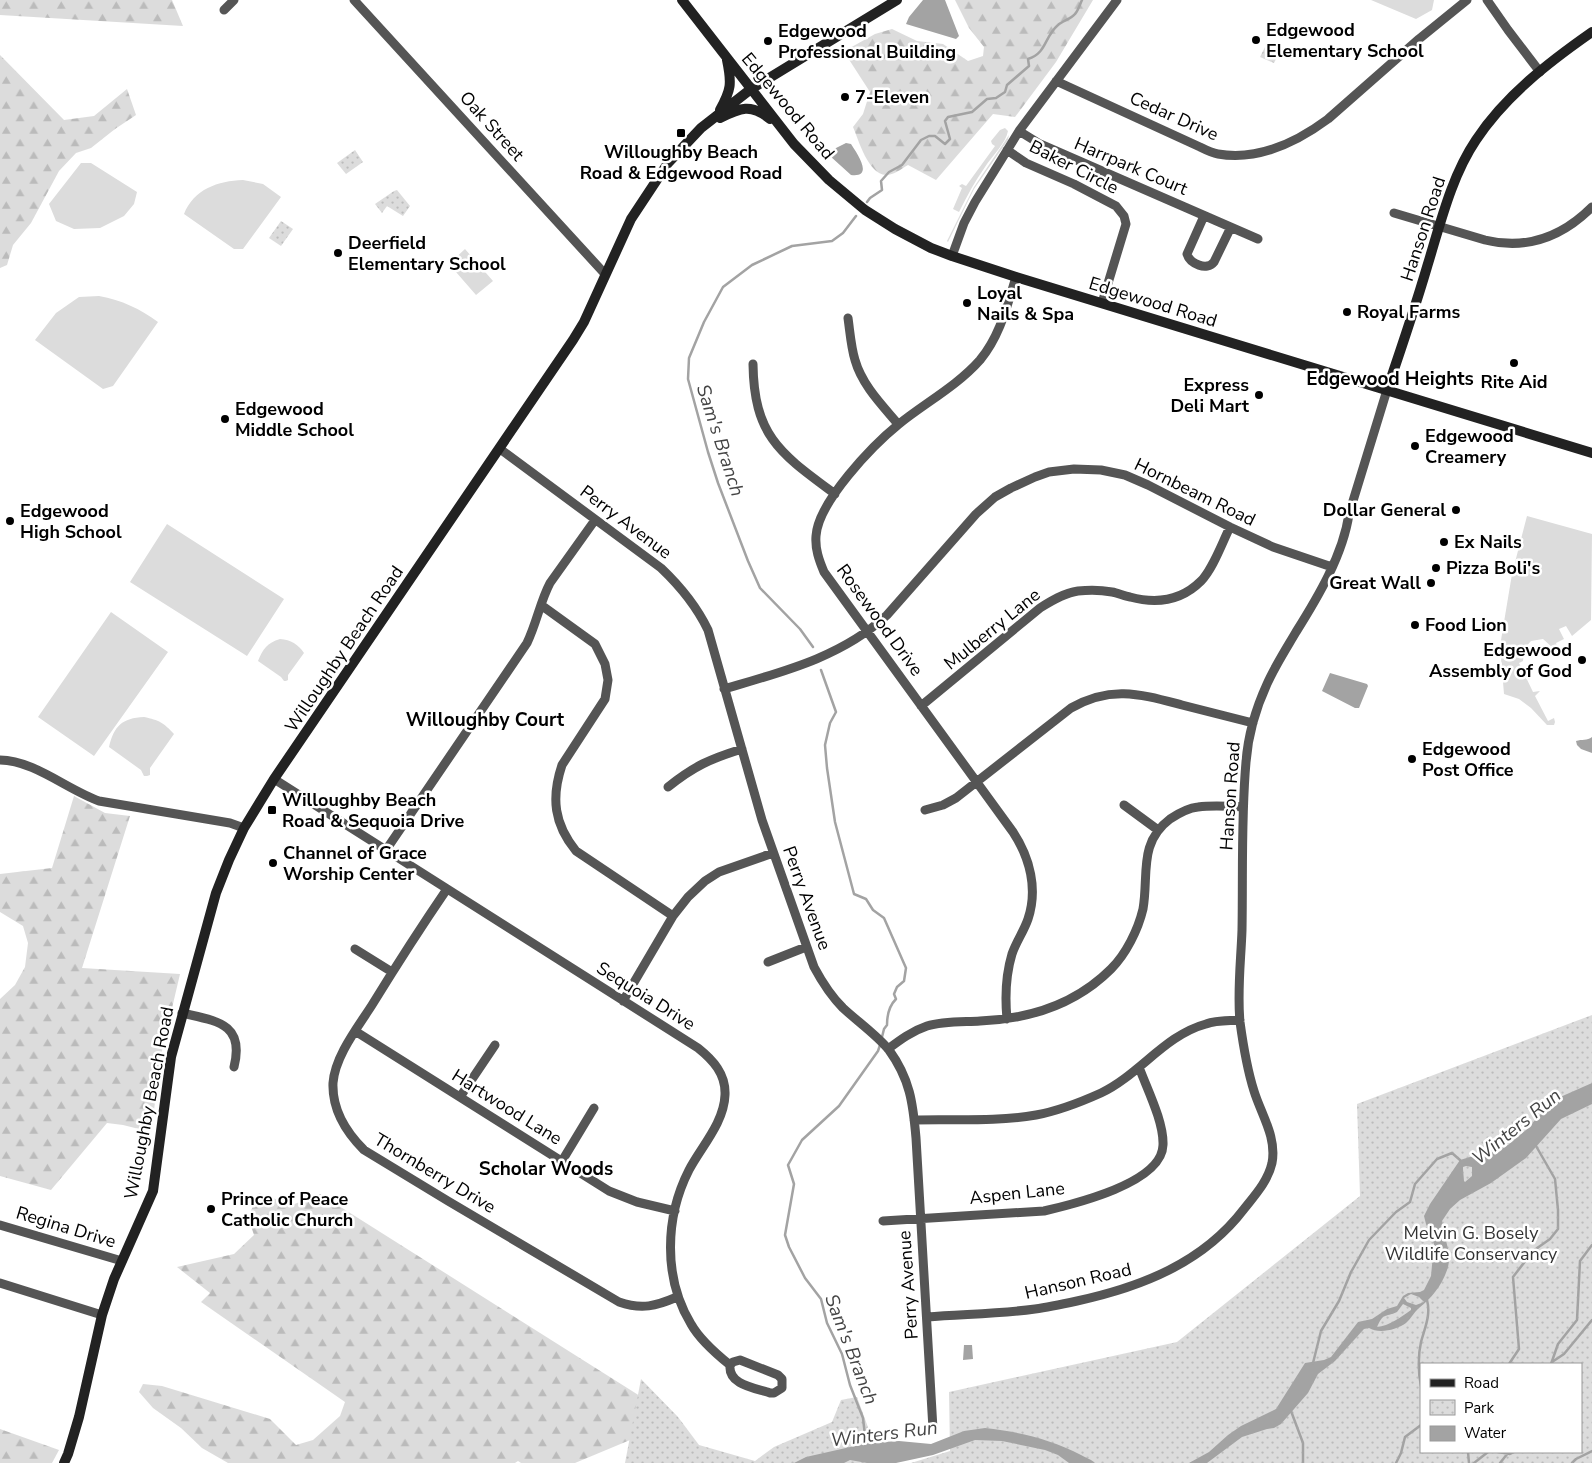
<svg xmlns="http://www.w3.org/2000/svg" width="1592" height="1463" font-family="'Nunito Sans',sans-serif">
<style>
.green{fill:#dcdcdc}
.forest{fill:url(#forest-firs)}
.park{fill:url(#park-dots);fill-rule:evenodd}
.water{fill:#a3a3a3;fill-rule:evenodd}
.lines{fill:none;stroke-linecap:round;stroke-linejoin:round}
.stream{stroke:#a3a3a3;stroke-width:2.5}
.street{stroke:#555;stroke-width:9}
.secondary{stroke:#222;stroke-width:10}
.poi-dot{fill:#000;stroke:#fff;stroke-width:2}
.labels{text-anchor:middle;stroke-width:5;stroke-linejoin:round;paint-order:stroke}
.poi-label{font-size:18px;font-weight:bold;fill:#000;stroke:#fff;text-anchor:start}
.street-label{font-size:18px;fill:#000;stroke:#fff}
.park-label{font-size:18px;fill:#333;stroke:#fff}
.neighbourhood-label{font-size:19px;font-weight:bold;fill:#000;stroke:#fff}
.water-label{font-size:19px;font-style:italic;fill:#444;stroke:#fff}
</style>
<defs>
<pattern id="forest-firs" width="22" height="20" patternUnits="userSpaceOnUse" patternTransform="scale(1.25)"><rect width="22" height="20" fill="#dcdcdc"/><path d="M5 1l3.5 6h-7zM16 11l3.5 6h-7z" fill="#bbb"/></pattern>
<pattern id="park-dots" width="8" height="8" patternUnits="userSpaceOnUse" patternTransform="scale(1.25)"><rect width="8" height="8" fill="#dcdcdc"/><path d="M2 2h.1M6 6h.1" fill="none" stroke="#bbb" stroke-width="1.8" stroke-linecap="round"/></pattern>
</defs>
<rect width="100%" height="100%" fill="#fff"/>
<path class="green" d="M1371,0H1434L1432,10L1416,19Z
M1005,128L1008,131C1006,143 992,156 985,167C975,181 967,196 959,212L953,209L962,188L959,186L962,184L966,186L995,146L992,144L991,141L1000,130Z
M1009,135L1008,140L974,189L948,242L947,241L974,187Z
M81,163H91L137,192L134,204L124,216L100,228L74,229L56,221L49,204Z
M243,180L263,184L281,197L243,249H234L184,214C194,189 218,181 243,180Z
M465,249L493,281L476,295L449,264Z
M99,296C122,300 140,309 158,322L113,386L103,389L35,340L56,313L79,297Z
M1527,516L1592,534L1591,620L1572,636L1566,626L1559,629L1564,639L1556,643L1557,646L1553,648L1543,639L1531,641L1524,649L1523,661L1519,663L1533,692L1540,691L1535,696L1548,721L1554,718L1555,722L1554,725H1547L1531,708L1519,699L1504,694L1500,646L1512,574Z
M167,524L284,599L247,656L130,582Z
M111,612L168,652L94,756L38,717Z
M280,639C291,640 298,644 304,653L288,675V680L286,681H284L281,677L258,661C263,649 267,643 280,639Z
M144,717C159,720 164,723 174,734L150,768V775L147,776H144L141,770L109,747C114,726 122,718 144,717Z"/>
<path class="forest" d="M0,0H172L183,26L0,15Z
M955,0H1093L1056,62L1015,117L993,114L936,180L908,165C901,169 894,175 886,175C868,174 859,141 853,127L863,114L870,92L848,58V49L875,34L892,29L917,41L943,44L968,61L983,56L984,47L969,28Z
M0,55L64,120L94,116L127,89L136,115L115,129L91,148L76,153L59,171L31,223L13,245L7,265L0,268Z
M74,796L105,813L130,816L82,968L180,974L162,1051L151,1132L123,1125L107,1123L51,1190L0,1176V999L15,985L25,967L28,943L23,926L0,912V874L52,868Z
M259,1193L292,1205L320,1194L678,1420L575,1463H521L518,1461L515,1463H228L202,1448L181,1428L153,1408L139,1392L143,1384L162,1386L270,1419L296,1445L313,1440L340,1416L345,1402L201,1302L210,1293L177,1267L234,1254L254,1235L248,1217Z
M0,1429L59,1450L52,1463H0Z"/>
<path class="park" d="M1267,43L1275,47L1278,55L1274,63L1260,57Z
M355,150L363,162L346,174L337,163Z
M397,190L410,206L403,216L387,206L382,213L375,204L394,191Z
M281,221L293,229L281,246L269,238Z
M1592,1015V1463H911L950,1451L949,1392L1177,1342L1360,1196L1357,1104ZM1421,1364H1581V1452H1421Z
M641,1379L678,1417L699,1445L755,1461L774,1447L832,1422L841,1400L857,1397L881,1463H625Z"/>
<path class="water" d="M923,0H945L959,36L956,39L906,24L909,17Z
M846,143L851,144C856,152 875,178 851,175L830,156L829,153L832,150Z
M1330,673L1367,684L1368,686L1359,708H1355L1322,691Z
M1592,737V753L1581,749L1577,745L1576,741C1582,739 1587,741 1592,737Z
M1592,1083V1104L1561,1119L1526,1158L1491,1183L1460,1200L1450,1209L1442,1221C1443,1236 1452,1252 1448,1267C1443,1284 1432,1298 1419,1308C1414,1312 1411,1319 1406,1323C1396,1330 1379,1334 1369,1328L1364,1329L1335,1361L1318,1374L1308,1393L1281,1424L1274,1428L1267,1429L1242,1437L1207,1463H1189L1209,1452L1228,1435L1241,1426L1276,1409L1305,1363L1324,1360L1331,1357L1358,1322L1372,1319L1387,1309L1397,1306L1403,1296L1408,1293L1420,1292L1424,1290L1431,1276L1434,1244L1426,1224L1424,1216L1430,1204L1460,1160L1470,1157L1488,1154L1508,1145L1526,1130L1550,1104L1558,1098ZM1466,1166L1472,1167V1176L1465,1182L1464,1181L1463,1169V1167ZM1411,1294L1419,1297L1424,1302L1416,1305L1407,1302L1404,1298ZM1403,1304L1411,1308V1310C1401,1317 1389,1326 1377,1327C1384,1312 1384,1318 1397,1312Z
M964,1345H972L973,1359L963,1360Z
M985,1428C1020,1432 1050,1439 1081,1455C1086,1458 1091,1459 1095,1463H1069L1058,1455L1045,1450L1002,1441L975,1440L933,1455L896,1463H867L850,1460L844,1463H794L806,1457L868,1443L899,1441L931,1444L964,1431Z"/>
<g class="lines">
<path class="stream" d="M867,202L870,198L882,190L881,181L889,172L902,165L921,140L929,136H935L945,144L950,139L945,121L948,117L972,112L987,99L996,98L1005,92L1007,85L1029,66L1028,59C1047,53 1044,37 1058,25C1062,21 1071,19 1075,14C1078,11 1080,4 1082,0
M813,647L800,629L760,588L748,561L718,483L708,452L688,379L689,358L704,322L723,287L752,265L792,246L832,241L843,233L856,216
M821,670L836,712L830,723L825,745L827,768L835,822L854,894L866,899L873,910L884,918L906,968L904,981L897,987L894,994L896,999C889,1006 887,1016 887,1025L884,1029L882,1037
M1552,1362L1564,1354L1592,1320
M1313,1363L1321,1331L1339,1301L1351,1272L1369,1240L1396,1212L1410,1202L1415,1184L1437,1159L1452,1153L1460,1160
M1509,1364L1519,1349L1513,1277L1533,1251L1550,1239L1558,1229V1210L1555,1179L1536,1146
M1551,1364L1558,1344L1577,1320L1580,1261L1592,1245
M1421,1386C1418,1373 1418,1355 1421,1342C1425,1327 1431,1315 1427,1300
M1291,1411L1303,1443V1463
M866,1444L863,1418L850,1385L842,1354L827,1323L821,1299L805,1278L789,1247L785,1235L794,1184L788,1165L802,1140L839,1106L878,1051L880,1045
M1468,1452L1469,1463
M1498,1452L1510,1454L1514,1452
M1396,1463L1401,1453L1405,1437L1421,1425
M1474,1463L1488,1452
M1500,1463L1508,1453
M1572,1463L1576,1459L1592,1451"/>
<path class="street" d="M354,0L605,274
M1487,0L1508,30L1540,72
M224,10L234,0
M1056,81L1200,147C1206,150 1212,153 1218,154C1258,161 1297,142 1328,119L1419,39L1467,0
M1019,131L1040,144L1258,239
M1007,150L1026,163L1074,184L1116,206L1124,216L1126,224L1102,303
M1394,213L1485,240C1526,250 1562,237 1592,207
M1204,216L1187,254C1190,264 1207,271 1214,262L1231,227
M952,256L964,223L975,202L1019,131L1117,0
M848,318C850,332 851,347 855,360C862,385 882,405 898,424
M753,364C754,437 781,454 835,494
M500,449L661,568C681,587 696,605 708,630L762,820L814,967C822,982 831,996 843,1008C857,1021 878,1036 889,1050C910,1079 913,1103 916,1138L933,1429
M541,605L595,644L605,664L608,680L605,699L562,765C551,798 554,824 576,851L673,916
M724,689C782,672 842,657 887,615L976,514L995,497L1011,488L1035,477L1049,472L1074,469L1101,470L1125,475L1148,485L1230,527L1273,547L1332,567
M921,706L1040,608C1051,601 1064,593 1078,591C1088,590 1101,590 1112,592C1118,593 1124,596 1130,597C1156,604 1181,601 1201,581C1213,569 1222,543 1230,527
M0,760C33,760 68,790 99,801L230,823L244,828
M274,779L698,1048C713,1060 726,1074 725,1095C724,1123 701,1147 689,1170C665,1217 663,1278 691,1324C700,1340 715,1353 730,1365
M668,787C694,766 710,759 742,749
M1124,805L1158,830
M925,810L943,805L956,798L1071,708C1111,685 1140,694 1182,705C1205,711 1229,717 1253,723
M386,850L527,643C537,622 540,602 550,583L595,520
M447,889C421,927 396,966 372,1005C358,1027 335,1056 333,1083C332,1109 346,1132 364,1150L448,1201L619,1302C642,1310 656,1306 677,1297
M355,949L392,972
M768,962L806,947
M623,1001L673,916L688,897L705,881L719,872L773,853
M182,1013C216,1021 245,1023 234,1067
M1007,1019C1005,998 1006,974 1012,954C1016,942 1024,931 1028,919C1038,889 1030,858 1013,832L824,572C819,560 815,549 816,536C818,502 873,445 899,424C925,403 957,386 980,360C1000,336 1007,306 1016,277
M355,1031L609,1191L637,1202L675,1211
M888,1049C900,1040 912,1031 927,1026C943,1021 963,1022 980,1021C1029,1019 1076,1004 1111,969C1126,954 1138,930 1143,909C1149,875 1138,843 1170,819C1179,813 1188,808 1198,807C1213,805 1228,806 1243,807
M460,1097L495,1045
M914,1120C954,1119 997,1122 1036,1115C1058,1111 1081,1102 1101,1093C1139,1075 1165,1035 1206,1024C1217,1020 1229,1021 1240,1020
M562,1161L594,1108
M883,1221L1044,1211C1074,1204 1162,1183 1163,1145C1164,1122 1147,1089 1139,1067
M0,1225L122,1261
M0,1283L102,1315
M927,1317C963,1314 999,1314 1035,1309C1049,1307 1063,1304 1077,1301C1141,1287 1203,1263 1244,1209C1255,1195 1268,1181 1272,1163C1277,1137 1261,1114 1254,1091C1247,1069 1243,1044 1240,1022C1237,991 1241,960 1242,930C1243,874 1241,818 1246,762C1248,735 1256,708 1267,684C1275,666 1286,649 1296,632C1318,597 1343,555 1349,514L1387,390
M740,1360L778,1375L782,1379V1388L774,1393H770C755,1388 728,1385 730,1365L733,1362Z"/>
<path class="secondary" d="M682,0L794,144L829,180L865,210L895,229L931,248L952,256L1016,277L1592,453
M720,110C731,90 732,84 727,60
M720,118C740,108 751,103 770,119
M1387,390C1401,349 1415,308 1427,267C1440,225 1451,177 1476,140C1505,96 1549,62 1592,32
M64,1463L68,1454L79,1417L102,1315L114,1279L153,1191L171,1057L216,893L229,860L244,828L274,779L573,340L584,322L631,219L668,163L701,128L751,89L897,0"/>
</g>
<g class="poi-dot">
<circle cx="1256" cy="40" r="5"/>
<circle cx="768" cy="41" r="5"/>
<circle cx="845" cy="97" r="5"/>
<rect x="676" y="128" width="10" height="10" rx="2.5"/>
<circle cx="338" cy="253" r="5"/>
<circle cx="967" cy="303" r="5"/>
<circle cx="1347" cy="312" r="5"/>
<circle cx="1514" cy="363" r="5"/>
<circle cx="1259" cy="395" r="5"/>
<circle cx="225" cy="419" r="5"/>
<circle cx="1415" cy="446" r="5"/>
<circle cx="1456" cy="510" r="5"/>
<circle cx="10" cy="521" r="5"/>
<circle cx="1444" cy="542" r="5"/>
<circle cx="1436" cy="568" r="5"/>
<circle cx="1431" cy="583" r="5"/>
<circle cx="1415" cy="625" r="5"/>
<circle cx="1582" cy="660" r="5"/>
<circle cx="1412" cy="759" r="5"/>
<rect x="267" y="805" width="10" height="10" rx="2.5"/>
<circle cx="273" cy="863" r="5"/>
<circle cx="211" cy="1209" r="5"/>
</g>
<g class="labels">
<g class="poi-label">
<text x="1266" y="36">Edgewood<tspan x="1266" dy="21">Elementary School</tspan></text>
<text x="778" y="37">Edgewood<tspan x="778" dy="21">Professional Building</tspan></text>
<text x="855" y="103">7-Eleven</text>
<text x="681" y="158" text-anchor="middle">Willoughby Beach<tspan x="681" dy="21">Road &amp; Edgewood Road</tspan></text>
<text x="348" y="249">Deerfield<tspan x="348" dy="21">Elementary School</tspan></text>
<text x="977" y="299">Loyal<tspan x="977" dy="21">Nails &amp; Spa</tspan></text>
<text x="1357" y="318">Royal Farms</text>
<text x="1514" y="388" text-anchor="middle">Rite Aid</text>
<text x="1249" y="391" text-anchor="end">Express<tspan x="1249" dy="21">Deli Mart</tspan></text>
<text x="235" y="415">Edgewood<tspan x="235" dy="21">Middle School</tspan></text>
<text x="1425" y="442">Edgewood<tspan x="1425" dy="21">Creamery</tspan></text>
<text x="1446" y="516" text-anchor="end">Dollar General</text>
<text x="20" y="517">Edgewood<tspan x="20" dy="21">High School</tspan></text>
<text x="1454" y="548">Ex Nails</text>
<text x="1446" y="574">Pizza Boli's</text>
<text x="1421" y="589" text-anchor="end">Great Wall</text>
<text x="1425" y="631">Food Lion</text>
<text x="1572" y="656" text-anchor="end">Edgewood<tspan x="1572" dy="21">Assembly of God</tspan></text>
<text x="1422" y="755">Edgewood<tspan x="1422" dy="21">Post Office</tspan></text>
<text x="282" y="806">Willoughby Beach<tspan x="282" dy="21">Road &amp; Sequoia Drive</tspan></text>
<text x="283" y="859">Channel of Grace<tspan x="283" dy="21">Worship Center</tspan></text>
<text x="221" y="1205">Prince of Peace<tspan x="221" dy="21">Catholic Church</tspan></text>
</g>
<g class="street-label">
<text transform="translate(788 106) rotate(50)" y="6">Edgewood Road</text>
<text transform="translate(1174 116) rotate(24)" y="6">Cedar Drive</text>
<text transform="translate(492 126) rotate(48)" y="6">Oak Street</text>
<text transform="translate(1131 166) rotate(23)" y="6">Harrpark Court</text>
<text transform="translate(1074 167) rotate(27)" y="6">Baker Circle</text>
<text transform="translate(1423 229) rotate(-72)" y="6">Hanson Road</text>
<text transform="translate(1153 302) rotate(17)" y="6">Edgewood Road</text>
<text transform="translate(1195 492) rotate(26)" y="6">Hornbeam Road</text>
<text transform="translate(626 522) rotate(37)" y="6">Perry Avenue</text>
<text transform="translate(880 620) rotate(54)" y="6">Rosewood Drive</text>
<text transform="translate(992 629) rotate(-39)" y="6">Mulberry Lane</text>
<text transform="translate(344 649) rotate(-56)" y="6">Willoughby Beach Road</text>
<text transform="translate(1230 796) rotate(-86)" y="6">Hanson Road</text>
<text transform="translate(807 898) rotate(70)" y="6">Perry Avenue</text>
<text transform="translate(646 996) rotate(32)" y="6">Sequoia Drive</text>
<text transform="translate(149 1103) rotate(-79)" y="6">Willoughby Beach Road</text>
<text transform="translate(507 1107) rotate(32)" y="6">Hartwood Lane</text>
<text transform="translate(435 1173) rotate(31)" y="6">Thornberry Drive</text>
<text transform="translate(1017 1193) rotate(-6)" y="6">Aspen Lane</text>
<text transform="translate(66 1227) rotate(17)" y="6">Regina Drive</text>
<text transform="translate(1078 1281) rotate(-13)" y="6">Hanson Road</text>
<text transform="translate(908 1285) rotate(-94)" y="6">Perry Avenue</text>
</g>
<g class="park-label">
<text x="1471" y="1239">Melvin G. Bosely<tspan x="1471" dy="21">Wildlife Conservancy</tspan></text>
</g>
<g class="neighbourhood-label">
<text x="1390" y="385">Edgewood Heights</text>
<text x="485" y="726">Willoughby Court</text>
<text x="546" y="1175">Scholar Woods</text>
</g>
<g class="water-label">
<text transform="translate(721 440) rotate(72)" y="7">Sam's Branch</text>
<text transform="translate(1516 1126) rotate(-39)" y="7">Winters Run</text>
<text transform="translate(852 1349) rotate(69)" y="7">Sam's Branch</text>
<text transform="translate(884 1433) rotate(-7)" y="7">Winters Run</text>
</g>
</g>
<rect x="1420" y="1363" width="162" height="90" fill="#ffffff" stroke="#999999"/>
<rect x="1430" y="1379" width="25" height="8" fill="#222222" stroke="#999999"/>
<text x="1464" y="1388" font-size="15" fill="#000000">Road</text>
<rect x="1430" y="1400" width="25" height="15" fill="url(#park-dots)" stroke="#999999"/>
<text x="1464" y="1413" font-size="15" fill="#000000">Park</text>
<rect x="1430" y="1426" width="25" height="15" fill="#a3a3a3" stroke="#999999"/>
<text x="1464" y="1438" font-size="15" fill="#000000">Water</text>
</svg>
